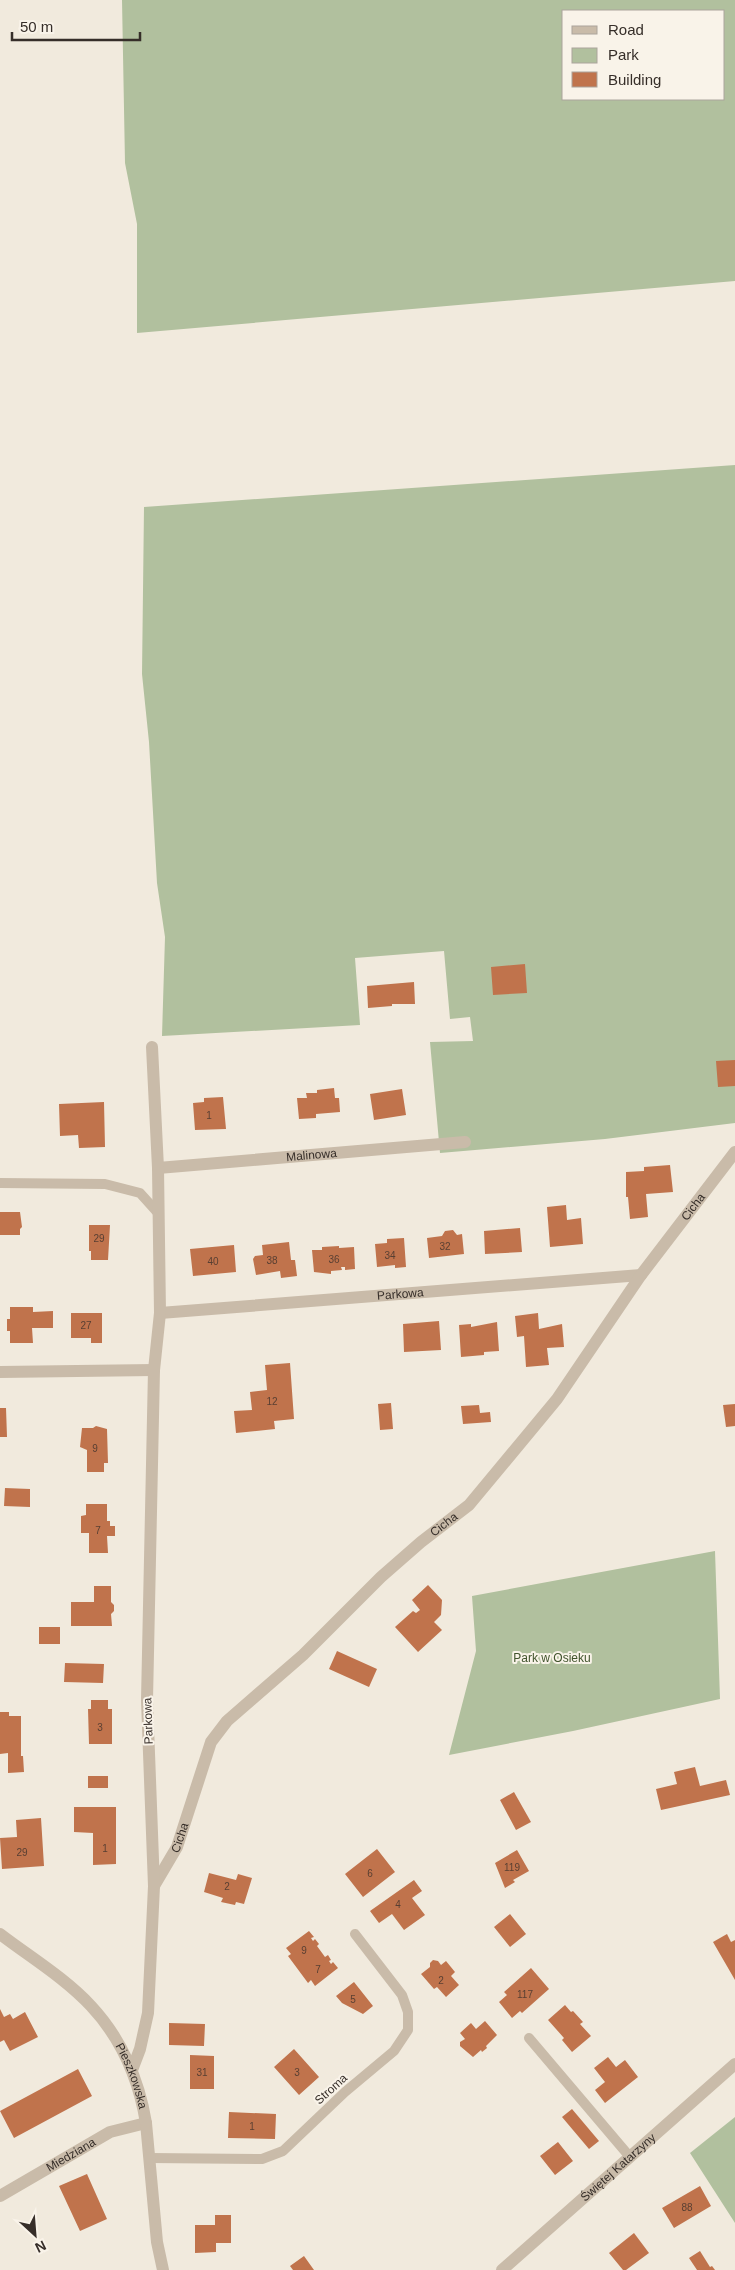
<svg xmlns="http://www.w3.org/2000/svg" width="735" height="2270" font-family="Helvetica,sans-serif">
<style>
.green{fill:#b1c09e;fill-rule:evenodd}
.building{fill:#c0734c}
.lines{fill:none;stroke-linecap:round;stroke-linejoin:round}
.service{stroke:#c9bba9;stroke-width:10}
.minor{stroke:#c9bba9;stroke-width:12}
.tertiary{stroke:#c9bba9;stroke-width:12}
.labels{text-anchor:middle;stroke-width:4;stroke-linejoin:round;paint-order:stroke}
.number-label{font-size:10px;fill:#583f32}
.street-label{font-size:12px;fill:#362e29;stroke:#f9f3e9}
.park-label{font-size:12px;fill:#42542e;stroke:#f9f3e9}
</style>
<rect width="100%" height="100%" fill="#f1eadd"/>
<path class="green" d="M122,0H735V281L137,333V224L125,163ZM564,11H724V99H564Z
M735,465V1123L605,1139L440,1153L430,1042L473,1041L470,1017L450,1019L444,951L355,958L360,1025L162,1036L165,937L157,883L149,742L142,674L144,507Z
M715,1551L720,1699L573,1731L449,1755L476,1651L472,1596Z
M735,2117V2223L690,2153Z"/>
<path class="building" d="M525,964L527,993L493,995L491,967Z
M414,982L415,1004H392V1006L368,1008L367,986Z
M735,1060V1086L718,1087L716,1061Z
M334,1088L335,1098H339L340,1112L316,1114V1118L299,1119L297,1098H307L306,1093H317V1090Z
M402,1089L406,1115L374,1120L370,1094Z
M223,1097L226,1129L195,1130L193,1103L204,1102V1098Z
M104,1102L105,1147L79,1148L78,1135L60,1136L59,1104Z
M670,1165L673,1192L646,1194L648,1217L630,1219L628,1197H626V1172L644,1171V1167Z
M566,1205L567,1220L581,1218L583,1244L550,1247L547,1207Z
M0,1212H20L22,1227L20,1229V1235H0Z
M89,1225H110L108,1260H91V1251H89Z
M520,1228L522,1252L485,1254L484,1231Z
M453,1230L457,1235L462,1234L464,1254L429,1258L427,1238L442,1236L445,1231Z
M404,1238L406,1267L395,1268V1265L377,1267L375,1244L387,1243V1239Z
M289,1242L291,1260H295L297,1276L281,1278L280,1271L256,1275L253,1259L255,1256L263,1255L262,1245Z
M234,1245L236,1272L193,1276L190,1249Z
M339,1246V1248L354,1247L355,1269L345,1270V1267H341L342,1270L331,1271V1274L314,1272L312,1250H322V1247Z
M10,1307H33V1312L53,1311V1328H32L33,1343H10V1331H7V1319H10Z
M71,1313H102V1343H91V1338H71Z
M538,1313L539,1329L562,1324L564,1347L547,1348L549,1365L526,1367L524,1336L517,1337L515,1316Z
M439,1321L441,1350L404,1352L403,1324Z
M497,1322L499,1351L484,1352V1355L461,1357L459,1325L471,1324V1327Z
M290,1363L294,1419L274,1421L275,1429L236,1433L234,1411L252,1410L250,1392L267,1390L265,1365Z
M391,1403L393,1429L380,1430L378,1404Z
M735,1404V1426L726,1427L723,1405Z
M479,1405L480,1413L490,1412L491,1422L463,1424L461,1406Z
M0,1408H6L7,1437H0Z
M96,1426L107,1429L108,1463H104V1472H87V1450L80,1447L82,1428H93Z
M5,1488L30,1489V1507L4,1506Z
M86,1504H107V1521H110V1526H115V1536H107L108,1553H89V1533H81V1516L86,1515Z
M428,1585L442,1600L441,1615L434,1622L442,1630L418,1652L395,1627L413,1611L416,1613L420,1610L412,1600Z
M94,1586H111V1602L114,1605V1611L111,1614L112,1626H71V1602H94Z
M39,1627H60V1644H39Z
M337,1651L377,1669L369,1687L329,1669Z
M65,1663L104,1664L103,1683L64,1682Z
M91,1700H108V1709H112V1744H89L88,1709H91Z
M0,1712H9V1716H21V1756H23L24,1772L8,1773V1753L0,1754Z
M695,1767L700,1786L726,1780L730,1795L661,1810L656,1789L677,1784L674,1772Z
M88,1776H108V1788H88Z
M514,1792L531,1822L516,1830L500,1800Z
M74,1807H116V1864L93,1865V1833L74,1832Z
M41,1818L44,1866L2,1869L0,1838L17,1837L16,1820Z
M377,1849L395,1872L363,1897L345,1874Z
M517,1850L529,1871L513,1880L515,1882L505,1888L495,1863Z
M209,1873L236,1880L238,1874L252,1878L244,1904L236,1902L235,1905L221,1902L223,1898L204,1892Z
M414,1880L422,1891L412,1898L425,1915L404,1930L392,1914L379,1923L370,1911Z
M510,1914L526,1934L510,1947L494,1927Z
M309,1931L314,1937L311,1938L313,1941L315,1939L319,1944L317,1946L325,1957L328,1955L331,1960L329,1961L331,1964L333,1962L338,1968L315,1986L311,1980L308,1983L288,1956L291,1954L286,1948Z
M727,1934L731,1942L735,1940V1980L713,1942Z
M433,1960L438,1961L441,1965L446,1961L455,1972L451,1976L459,1985L446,1997L437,1987L434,1989L421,1974L430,1967V1963Z
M531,1968L549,1989L522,2013L520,2011L512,2018L499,2002L507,1995L504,1992Z
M354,1982L373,2006L363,2014L342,2003L336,1996Z
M565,2005L571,2012L573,2011L583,2022L580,2024L591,2036L572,2052L562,2040L564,2038L548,2020Z
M0,2009L4,2017L10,2014L13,2019L25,2012L38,2037L10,2051L4,2040L0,2042Z
M485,2021L497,2035L486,2046L487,2048L482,2052L481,2050L473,2057L460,2046V2042L465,2039L460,2033L471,2023L476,2029Z
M169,2023L205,2024L204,2046L169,2045Z
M294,2049L319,2077L299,2095L274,2067Z
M190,2055L214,2056V2089H190Z
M608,2057L616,2067L625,2060L638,2077L605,2103L595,2090L605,2082L594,2068Z
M78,2069L92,2096L14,2138L0,2111Z
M572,2109L599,2141L589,2149L562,2117Z
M229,2112L276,2114L275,2139L228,2138Z
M558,2142L573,2161L555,2175L540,2156Z
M87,2174L107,2219L80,2231L59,2186Z
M700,2186L711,2206L674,2228L662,2208Z
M215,2215H231V2243H216V2252L195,2253V2225H215Z
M634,2233L649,2253L626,2270H623L609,2253Z
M700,2251L710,2267L712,2266L715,2270H697L689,2258Z
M304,2256L314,2270H293L290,2266Z"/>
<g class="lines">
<path class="service" d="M0,1183L105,1184L140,1193L158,1213
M529,2038L630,2157
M150,2158L262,2159L283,2151L345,2092L394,2051L408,2030V2012L402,1995L355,1934"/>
<g class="minor">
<path id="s1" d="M158,1168L465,1142"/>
<path id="s2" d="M160,1313L641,1275"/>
<path d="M0,1372L154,1370"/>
<path id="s3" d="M154,1886L177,1847L211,1742L227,1721L303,1655L381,1577L421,1542L469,1505L557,1399L641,1275L735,1152"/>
<path d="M132,2070L140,2049L148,2013L154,1886L147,1700L154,1370L160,1313L158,1168L152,1047"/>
<path id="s4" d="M0,2196L110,2132L146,2123"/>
<path id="s5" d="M502,2270L735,2064"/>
</g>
<path class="tertiary" id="s6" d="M0,1934C30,1957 65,1978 91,2006C121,2038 139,2080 146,2123L157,2242L163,2270"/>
</g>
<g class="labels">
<g class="number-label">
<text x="209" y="1119">1</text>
<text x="99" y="1242">29</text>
<text x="445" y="1250">32</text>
<text x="390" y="1259">34</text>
<text x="334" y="1263">36</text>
<text x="272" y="1264">38</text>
<text x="213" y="1265">40</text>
<text x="86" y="1329">27</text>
<text x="272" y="1405">12</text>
<text x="95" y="1452">9</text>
<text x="98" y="1534">7</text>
<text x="100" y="1731">3</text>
<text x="105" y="1852">1</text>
<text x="22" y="1856">29</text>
<text x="512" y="1871">119</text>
<text x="370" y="1877">6</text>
<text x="227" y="1890">2</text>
<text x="398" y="1908">4</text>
<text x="304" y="1954">9</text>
<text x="318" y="1973">7</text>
<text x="441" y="1984">2</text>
<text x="525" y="1998">117</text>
<text x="353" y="2003">5</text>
<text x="202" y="2076">31</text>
<text x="297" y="2076">3</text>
<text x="252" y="2130">1</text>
<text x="687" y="2211">88</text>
</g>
<g class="street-label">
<text dy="4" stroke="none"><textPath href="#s1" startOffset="154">Malinowa</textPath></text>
<text dy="4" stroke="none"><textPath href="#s3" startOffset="880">Cicha</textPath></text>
<text dy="4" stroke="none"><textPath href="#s2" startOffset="241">Parkowa</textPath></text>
<text dy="4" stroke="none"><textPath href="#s3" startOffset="475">Cicha</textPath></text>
<text transform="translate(148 1721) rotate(-92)" y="4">Parkowa</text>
<text dy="4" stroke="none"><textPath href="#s3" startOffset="55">Cicha</textPath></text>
<text dy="4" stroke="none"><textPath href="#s6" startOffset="198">Pieszkowska</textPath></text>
<text transform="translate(331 2089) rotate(-42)" y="4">Stroma</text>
<text dy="4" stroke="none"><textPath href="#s4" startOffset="82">Miedziana</textPath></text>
<text dy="4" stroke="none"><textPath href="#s5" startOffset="155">Świętej Katarzyny</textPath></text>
</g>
<g class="park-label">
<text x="552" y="1662">Park w Osieku</text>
</g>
</g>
<rect x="562" y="10" width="162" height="90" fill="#f9f3e9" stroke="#aba49c"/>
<rect x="572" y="26" width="25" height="8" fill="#c9bba9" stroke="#aba49c"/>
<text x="608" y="35" font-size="15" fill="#362e29">Road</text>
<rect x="572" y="48" width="25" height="15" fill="#b1c09e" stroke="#aba49c"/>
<text x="608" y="60" font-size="15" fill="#362e29">Park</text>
<rect x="572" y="72" width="25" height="15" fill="#c0734c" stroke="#aba49c"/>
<text x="608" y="85" font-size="15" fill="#362e29">Building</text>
<g transform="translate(35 2235) rotate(154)" stroke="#f9f3e9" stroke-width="4" paint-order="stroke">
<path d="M0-4L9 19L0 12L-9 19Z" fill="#362e29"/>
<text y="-8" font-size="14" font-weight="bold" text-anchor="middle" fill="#362e29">N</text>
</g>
<path d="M12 32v8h128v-8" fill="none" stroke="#362e29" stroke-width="2.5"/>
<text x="20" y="32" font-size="15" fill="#362e29" stroke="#f9f3e9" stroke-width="4" paint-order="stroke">50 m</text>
</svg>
